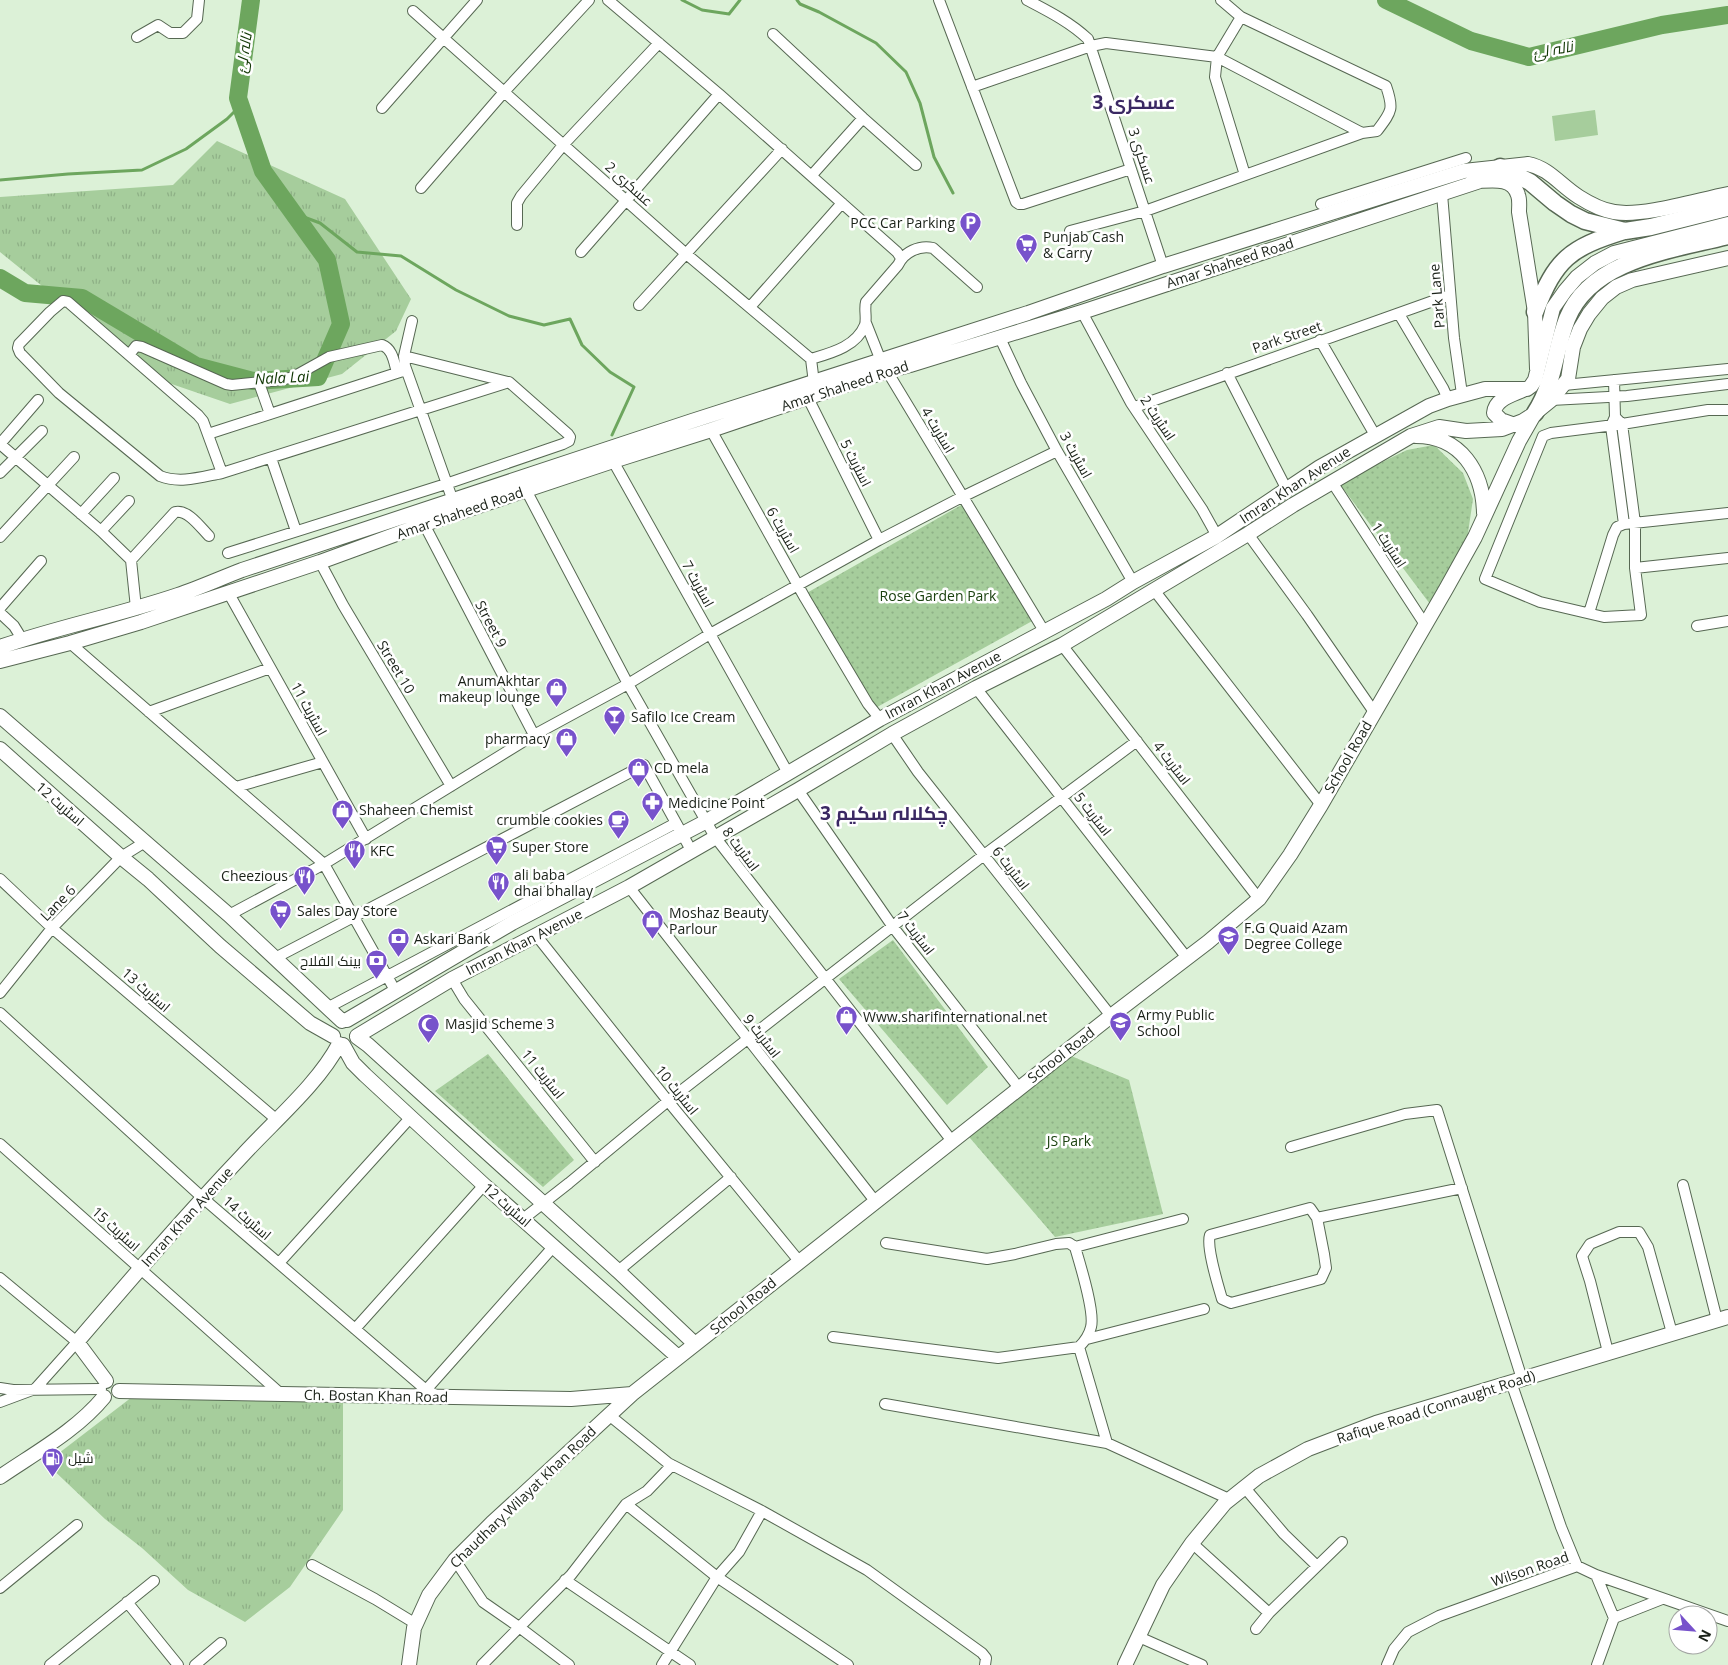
<svg xmlns="http://www.w3.org/2000/svg" width="1728" height="1665" font-family="'Open Sans',Cairo,sans-serif">
<style>
.grass{fill:url(#grass-tufts)}
.park{fill:url(#park-dots)}
.garden{fill:#a6cd9c}
.lines{fill:none;stroke-linecap:round;stroke-linejoin:round}
.stream{stroke:#6da65e;stroke-width:3}
.river{stroke:#6da65e;stroke-width:18}
.street-casing{stroke:#576853;stroke-width:12}
.secondary-casing{stroke:#576853;stroke-width:16}
.primary-casing{stroke:#576853;stroke-width:19}
.street{stroke:#fff;stroke-width:10}
.secondary{stroke:#fff;stroke-width:14}
.primary{stroke:#fff;stroke-width:16}
.labels{text-anchor:middle;stroke-width:5;stroke-linejoin:round;paint-order:stroke}
.street-label{font-size:14px;fill:#1a2118;stroke:#fff}
.poi-label{font-size:14px;fill:#1a2118;stroke:#fff;text-anchor:start}
.park-label{font-size:14px;fill:#1b410f;stroke:#fff}
.water-label{font-size:15px;font-style:italic;fill:#103603;stroke:#fff}
.district-label{font-size:19px;font-weight:bold;fill:#3a2863;stroke:#fff}
</style>
<defs>
<pattern id="grass-tufts" width="24" height="20" patternUnits="userSpaceOnUse" patternTransform="scale(1.25)"><rect width="24" height="20" fill="#a6cd9c"/><path d="M3 7l-1-3M5 7V3M7 7l1-3M15 17l-1-3M17 17v-4M19 17l1-3" fill="none" stroke="#8eb086"/></pattern>
<pattern id="park-dots" width="8" height="8" patternUnits="userSpaceOnUse" patternTransform="scale(1.25)"><rect width="8" height="8" fill="#a6cd9c"/><path d="M2 2h.1M6 6h.1" fill="none" stroke="#8eb086" stroke-width="1.8" stroke-linecap="round"/></pattern>
</defs>
<rect width="100%" height="100%" fill="#dcf1d7"/>
<path class="grass" d="M217,141L345,199L411,299L396,331L342,374L230,404L157,379L0,252V197L173,185Z
M343,1395V1510L290,1587L245,1622L188,1590L142,1548L105,1519L46,1463L132,1397Z"/>
<path class="park" d="M1434,445L1463,473L1473,499L1465,553L1430,604L1339,483L1407,450Z
M963,504L1034,620L870,711L805,594Z
M893,940L988,1067L947,1105L839,979Z
M1064,1053L1129,1080L1163,1214L1055,1237L964,1131Z
M488,1054L574,1160L543,1187L435,1091Z"/>
<path class="garden" d="M1595,110L1598,135L1555,141L1552,116Z"/>
<g class="lines">
<path class="stream" d="M682,0L702,10L729,14L740,0
M797,0L800,4L819,12L876,43L906,72L920,103L934,157L953,193
M0,180L68,174L142,170L186,149L227,119L240,106
M293,213L320,223L357,252L401,256L456,290L509,316L544,325L570,319L582,345L610,372L634,387L612,435"/>
<path class="river" d="M1386,0L1471,41L1529,57L1662,25L1728,15
M0,278L25,293L82,298L196,366L253,381L318,377L341,324L327,260L263,171L238,98L251,0"/>
<defs>
<path id="street" d="M608,0L719,94L897,252L901,258
M939,0L1016,202L1019,204H1023L1131,169
M1027,0C1048,11 1070,22 1088,39L1163,266
M413,11L685,253L811,359L814,383
M1241,17L1217,57L1215,77L1245,175
M773,34L863,118L916,165
M137,37L158,25L170,33H183L197,19L199,0
M972,87L1091,46L1106,43L1217,57L1362,133
M382,108L477,0
M812,175L863,118
M421,188L504,92L589,0
M1442,194L1454,338L1462,394
M1321,204L1466,158
M517,225V203L521,196L564,144L659,43
M1070,231L1145,211L1362,133L1377,131C1392,111 1394,109 1386,86L1241,17L1221,0
M581,252L719,94
M639,305L782,149
M750,307L842,203
M1082,312L1131,403L1202,509L1217,536
M1399,314L1443,388L1448,399
M412,321L404,356L405,366L453,501
M866,323L881,361
M1000,338L1021,383L1057,451L1133,582
M1320,340L1375,435
M129,355L136,346L142,347L226,384L232,385L281,380L293,377L329,357L382,345C393,349 394,363 397,372
M404,356L508,382
M811,359C831,353 856,347 865,325C867,318 864,309 866,302L898,265C904,252 919,245 933,248L977,287
M887,371L1044,631
M1227,373L1287,490
M1614,380L1615,417L1611,426L1624,524
M259,383L270,414
M1564,385L1728,369
M808,398L879,540
M1551,400L1627,396L1728,384
M1135,407L1450,295
M1615,417L1622,424L1635,523V568L1641,615L1604,617L1540,602L1485,579L1543,436L1551,433L1622,424L1708,410H1728
M711,430L805,598L868,704L880,719
M208,434L406,370
M0,444L101,531L131,560L136,608
M0,444L38,400
M271,458L296,531
M613,461L788,773
M0,473L42,431
M222,473L203,421L198,415L68,302L63,301L50,312L19,344L18,348L20,353L59,393L160,476C180,484 201,477 222,473L509,382L568,434L570,437L569,441L563,444L446,484L228,553
M1332,482L1424,623
M526,490L628,684L715,837L952,1141
M81,514L114,478
M424,524L534,735
M101,531L129,501
M1248,534L1307,615L1374,712
M0,537L74,457
M131,560L175,512C188,509 201,528 209,536
M320,562L343,605L451,786
M1635,568L1728,558
M1154,590L1321,805
M228,592L366,839
M0,608L41,561
M0,613L14,626L22,639
M1589,613L1613,535L1617,527L1624,524L1728,513
M1697,626L1728,621
M70,643L324,864L396,992
M1062,645L1259,899
M976,688L1187,958
M149,712L270,668
M892,734L918,772L1111,1016
M236,787L323,762
M798,790L893,927L1019,1088
M0,879L52,928L277,1120
M629,887L875,1201
M229,915L324,864L534,735L628,684L710,634L879,540L962,497L1057,451
M536,935L668,1101L799,1261
M275,958L644,765L691,850
M452,979L464,999L595,1162
M0,993L52,928L121,857L145,842
M327,1008L676,823
M0,1013L204,1199L426,1390L438,1396
M0,1144L281,1394
M1291,1147L1405,1114L1437,1110L1522,1379
M1683,1185L1717,1320
M1310,1208L1317,1218L1324,1254L1326,1268L1321,1279L1231,1303L1222,1299C1218,1285 1206,1247 1210,1235Z
M1317,1218L1462,1188
M523,1219L569,1183L668,1101L984,855L1137,741
M1075,1247L1183,1219
M279,1263L411,1117
M618,1271L731,1177
M0,1278L77,1342L35,1389L0,1402
M355,1329L484,1185
M833,1337L998,1358L1079,1347C1085,1341 1089,1336 1091,1327C1095,1312 1080,1264 1075,1247L1069,1243L1056,1244L1015,1254L987,1259L886,1243
M1087,1339L1204,1309
M1079,1347L1107,1443
M1608,1352L1590,1281L1582,1256L1590,1244L1619,1232H1639L1648,1247L1672,1333
M1511,1382L1561,1527L1577,1566
M0,1388L13,1390L101,1389
M426,1390L554,1246
M885,1404L1107,1443L1229,1499
M609,1415L668,1463L762,1511L867,1570L982,1653L986,1658L985,1665
M1245,1488L1284,1534L1317,1566
M626,1504L717,1577L848,1665
M1192,1543L1269,1613
M455,1560L483,1602L519,1627L569,1665
M312,1565L375,1599L416,1624
M1596,1575L1614,1618L1597,1665
M565,1580L690,1665
M0,1588L77,1525
M127,1602L178,1665
M1614,1618L1662,1599
M1256,1629L1269,1613L1342,1542
M1139,1637L1202,1665
M50,1665L154,1581
M195,1665L221,1643
M482,1665L571,1575L626,1504L647,1491L672,1465
M662,1665L717,1577L739,1552L762,1511
M1387,1665L1394,1649L1408,1632L1439,1616L1577,1566L1596,1575L1728,1621"/>
<path id="secondary" d="M1515,425L1501,420L1494,413C1495,399 1512,395 1523,390
M1416,436C1461,436 1483,472 1484,513
M0,647C58,627 119,615 178,595C199,588 221,578 242,570L692,421L1028,313L1163,266L1381,197L1464,171L1528,164C1549,168 1561,186 1579,197C1590,204 1602,210 1614,212C1644,217 1697,200 1728,194
M0,661L70,643L141,622L320,562L413,528L613,461L711,430L887,371L910,365L1082,312L1480,181C1495,180 1513,178 1518,195C1520,200 1519,207 1519,212L1535,312L1537,369
M0,716L229,915L342,1021
M0,749L121,857L148,879L220,946L310,1023L333,1036
M347,1020L512,923L705,822L880,719L1106,599L1133,582L1217,536L1320,467L1429,406L1448,399L1485,389H1527L1531,386L1535,380L1553,308L1565,291L1577,277L1595,263L1614,253L1728,224
M357,1036L452,979L629,887L798,790L892,734L976,688L1062,645L1248,534L1293,505L1411,436L1439,427L1466,431L1502,429L1523,421L1534,414
M357,1037L368,1045L618,1271L695,1344
M343,1045L353,1063L365,1075L484,1185L678,1357
M106,1381L77,1342C131,1279 185,1216 242,1156C272,1123 319,1083 339,1044
M119,1391L571,1399L632,1394
M0,1477C35,1453 77,1430 104,1397
M409,1665L414,1628L429,1595L455,1560L492,1523L632,1394L1111,1016L1208,942L1259,899L1290,855L1321,805L1446,589L1475,537L1519,441L1535,413L1551,400L1568,379L1573,347L1580,329L1589,314L1602,298L1616,287L1632,280L1728,258
M1125,1665L1163,1585L1192,1543L1225,1503L1259,1476L1308,1449L1376,1423L1728,1317"/>
<path id="primary" d="M1500,167L1530,182L1555,203L1571,214L1585,221L1625,231L1651,227L1727,208
M1535,312C1556,259 1569,248 1624,231
M1535,413C1555,382 1554,352 1567,319C1591,259 1673,250 1728,236"/>
</defs>
<use href="#street" class="street-casing"/>
<use href="#secondary" class="secondary-casing"/>
<use href="#primary" class="primary-casing"/>
<use href="#street" class="street"/>
<use href="#secondary" class="secondary"/>
<use href="#primary" class="primary"/>
</g>
<defs>
<symbol id="parking-pin" viewBox="-11 -11 22 30"><path d="M0 17L-7.5 6A9.5 9.5 0 1 1 7.5 6Z" fill="#7752cb" stroke="#fff"/><path d="M-3.5-5.5H1a3.5 3.5 0 0 1 0 7H-1V5.5H-3.5ZM-1-3.4V-.6H.8a1.4 1.4 0 0 0 0-2.8Z" fill="#fff"/></symbol>
<symbol id="supermarket-pin" viewBox="-11 -11 22 30"><path d="M0 17L-7.5 6A9.5 9.5 0 1 1 7.5 6Z" fill="#7752cb" stroke="#fff"/><path d="M-6-5.5h2.5l.6 2H6L4.5 2H-2.5L-4.4-4H-6ZM-1.5 3.2a1.3 1.3 0 1 0 .1 0ZM3 3.2a1.3 1.3 0 1 0 .1 0Z" fill="#fff"/></symbol>
<symbol id="shop-pin" viewBox="-11 -11 22 30"><path d="M0 17L-7.5 6A9.5 9.5 0 1 1 7.5 6Z" fill="#7752cb" stroke="#fff"/><path d="M-5-2.5h2.3a2.7 3.5 0 0 1 5.4 0H5L5.5 6h-11ZM-1.5-2.5h3a1.5 2.3 0 0 0-3 0Z" fill="#fff"/></symbol>
<symbol id="bar-pin" viewBox="-11 -11 22 30"><path d="M0 17L-7.5 6A9.5 9.5 0 1 1 7.5 6Z" fill="#7752cb" stroke="#fff"/><path d="M-6-5H6L.8 .8V4.5H3.5V6h-7V4.5H-.8V.8Z" fill="#fff"/></symbol>
<symbol id="pharmacy-pin" viewBox="-11 -11 22 30"><path d="M0 17L-7.5 6A9.5 9.5 0 1 1 7.5 6Z" fill="#7752cb" stroke="#fff"/><path d="M-2-6h4v4h4v4h-4v4h-4v-4h-4v-4h4Z" fill="#fff"/></symbol>
<symbol id="cafe-pin" viewBox="-11 -11 22 30"><path d="M0 17L-7.5 6A9.5 9.5 0 1 1 7.5 6Z" fill="#7752cb" stroke="#fff"/><path d="M-5.5-4.5H6V0H3Q3 3.5 0 3.5H-2.5Q-5.5 3.5-5.5 0ZM3-3.2v2h1.7v-2ZM-6 4.5H4V6H-6Z" fill="#fff"/></symbol>
<symbol id="restaurant-pin" viewBox="-11 -11 22 30"><path d="M0 17L-7.5 6A9.5 9.5 0 1 1 7.5 6Z" fill="#7752cb" stroke="#fff"/><path d="M-5-6h1v4h1v-4h1v4h1v-4h1v5L-1.5 .5V6h-2V.5L-5-1ZM5-6V6H3V1.5H1.5Q1.5-4 5-6Z" fill="#fff"/></symbol>
<symbol id="university-pin" viewBox="-11 -11 22 30"><path d="M0 17L-7.5 6A9.5 9.5 0 1 1 7.5 6Z" fill="#7752cb" stroke="#fff"/><path d="M0-5L7-2L0 1L-7-2ZM-4 1L0 2.5L4 1V4Q0 6-4 4Z" fill="#fff"/></symbol>
<symbol id="bank-pin" viewBox="-11 -11 22 30"><path d="M0 17L-7.5 6A9.5 9.5 0 1 1 7.5 6Z" fill="#7752cb" stroke="#fff"/><path d="M-6-4H6V4H-6ZM0-2.3a2.3 2.3 0 1 0 0 4.6a2.3 2.3 0 1 0 0-4.6Z" fill="#fff"/></symbol>
<symbol id="school-pin" viewBox="-11 -11 22 30"><path d="M0 17L-7.5 6A9.5 9.5 0 1 1 7.5 6Z" fill="#7752cb" stroke="#fff"/><path d="M0-5L7-2L0 1L-7-2ZM-4 1L0 2.5L4 1V4Q0 6-4 4Z" fill="#fff"/></symbol>
<symbol id="mosque-pin" viewBox="-11 -11 22 30"><path d="M0 17L-7.5 6A9.5 9.5 0 1 1 7.5 6Z" fill="#7752cb" stroke="#fff"/><path d="M3.5-4.9A6 6 0 1 0 3.5 4.9A5 5 0 1 1 3.5-4.9Z" fill="#fff"/></symbol>
<symbol id="fuel-pin" viewBox="-11 -11 22 30"><path d="M0 17L-7.5 6A9.5 9.5 0 1 1 7.5 6Z" fill="#7752cb" stroke="#fff"/><path d="M-5.5-6h7V0h2V4h1.3V-2.5L3-4.5l.8-.8L6-3V5H2.5V1h-1V6h-7ZM-4.2-4.7v3.2H.2V-4.7Z" fill="#fff"/></symbol>
</defs>
<g fill-rule="evenodd">
<use href="#parking-pin" x="958" y="210" width="25" height="34"/>
<use href="#supermarket-pin" x="1014" y="232" width="25" height="34"/>
<use href="#shop-pin" x="544" y="676" width="25" height="34"/>
<use href="#bar-pin" x="602" y="704" width="25" height="34"/>
<use href="#shop-pin" x="554" y="726" width="25" height="34"/>
<use href="#shop-pin" x="626" y="756" width="25" height="34"/>
<use href="#pharmacy-pin" x="640" y="790" width="25" height="34"/>
<use href="#shop-pin" x="330" y="798" width="25" height="34"/>
<use href="#cafe-pin" x="606" y="808" width="25" height="34"/>
<use href="#supermarket-pin" x="484" y="834" width="25" height="34"/>
<use href="#restaurant-pin" x="342" y="838" width="25" height="34"/>
<use href="#restaurant-pin" x="292" y="864" width="25" height="34"/>
<use href="#restaurant-pin" x="486" y="870" width="25" height="34"/>
<use href="#supermarket-pin" x="268" y="898" width="25" height="34"/>
<use href="#shop-pin" x="640" y="908" width="25" height="34"/>
<use href="#university-pin" x="1216" y="924" width="25" height="34"/>
<use href="#bank-pin" x="386" y="926" width="25" height="34"/>
<use href="#bank-pin" x="364" y="948" width="25" height="34"/>
<use href="#shop-pin" x="834" y="1004" width="25" height="34"/>
<use href="#school-pin" x="1108" y="1010" width="25" height="34"/>
<use href="#mosque-pin" x="416" y="1012" width="25" height="34"/>
<use href="#fuel-pin" x="40" y="1446" width="25" height="34"/>
</g>
<g class="labels">
<g class="street-label">
<text transform="translate(1142 156) rotate(72)" y="5">عسکری 3</text>
<text transform="translate(629 184) rotate(42)" y="5">عسکری 2</text>
<text transform="translate(1230 263) rotate(-18)" y="5">Amar Shaheed Road</text>
<text transform="translate(1437 296) rotate(-95)" y="5">Park Lane</text>
<text transform="translate(1287 337) rotate(-19)" y="5">Park Street</text>
<text transform="translate(845 386) rotate(-18)" y="5">Amar Shaheed Road</text>
<text transform="translate(1158 418) rotate(56)" y="5">اسٹریٹ 2</text>
<text transform="translate(938 430) rotate(59)" y="5">اسٹریٹ 4</text>
<text transform="translate(1076 455) rotate(61)" y="5">اسٹریٹ 3</text>
<text transform="translate(856 463) rotate(63)" y="5">اسٹریٹ 5</text>
<text transform="translate(1295 485) rotate(-33)" y="5">Imran Khan Avenue</text>
<text transform="translate(460 513) rotate(-19)" y="5">Amar Shaheed Road</text>
<text transform="translate(783 530) rotate(60)" y="5">اسٹریٹ 6</text>
<text transform="translate(1389 545) rotate(57)" y="5">اسٹریٹ 1</text>
<text transform="translate(698 584) rotate(61)" y="5">اسٹریٹ 7</text>
<text transform="translate(491 624) rotate(62)" y="5">Street 9</text>
<text transform="translate(396 667) rotate(59)" y="5">Street 10</text>
<text transform="translate(943 685) rotate(-28)" y="5">Imran Khan Avenue</text>
<text transform="translate(309 709) rotate(61)" y="5">اسٹریٹ 11</text>
<text transform="translate(1348 757) rotate(-60)" y="5">School Road</text>
<text transform="translate(1172 763) rotate(52)" y="5">اسٹریٹ 4</text>
<text transform="translate(60 804) rotate(41)" y="5">اسٹریٹ 12</text>
<text transform="translate(1093 814) rotate(52)" y="5">اسٹریٹ 5</text>
<text transform="translate(741 849) rotate(53)" y="5">اسٹریٹ 8</text>
<text transform="translate(1011 868) rotate(52)" y="5">اسٹریٹ 6</text>
<text transform="translate(58 903) rotate(-46)" y="5">Lane 6</text>
<text transform="translate(916 933) rotate(52)" y="5">اسٹریٹ 7</text>
<text transform="translate(524 942) rotate(-27)" y="5">Imran Khan Avenue</text>
<text transform="translate(146 990) rotate(41)" y="5">اسٹریٹ 13</text>
<text transform="translate(762 1036) rotate(52)" y="5">اسٹریٹ 9</text>
<text transform="translate(1061 1055) rotate(-38)" y="5">School Road</text>
<text transform="translate(543 1074) rotate(51)" y="5">اسٹریٹ 11</text>
<text transform="translate(677 1090) rotate(51)" y="5">اسٹریٹ 10</text>
<text transform="translate(507 1205) rotate(41)" y="5">اسٹریٹ 12</text>
<text transform="translate(187 1217) rotate(-48)" y="5">Imran Khan Avenue</text>
<text transform="translate(247 1218) rotate(41)" y="5">اسٹریٹ 14</text>
<text transform="translate(116 1229) rotate(42)" y="5">اسٹریٹ 15</text>
<text transform="translate(743 1306) rotate(-39)" y="5">School Road</text>
<text transform="translate(376 1396) rotate(1)" y="5">Ch. Bostan Khan Road</text>
<text transform="translate(1436 1407) rotate(-18)" y="5">Rafique Road (Connaught Road)</text>
<text transform="translate(523 1497) rotate(-44)" y="5">Chaudhary Wilayat Khan Road</text>
<text transform="translate(1530 1569) rotate(-19)" y="5">Wilson Road</text>
</g>
<g class="poi-label">
<text x="955" y="228" text-anchor="end">PCC Car Parking</text>
<text x="1043" y="242">Punjab Cash<tspan x="1043" dy="16">&amp; Carry</tspan></text>
<text x="540" y="686" text-anchor="end">AnumAkhtar<tspan x="540" dy="16">makeup lounge</tspan></text>
<text x="631" y="722">Safilo Ice Cream</text>
<text x="550" y="744" text-anchor="end">pharmacy</text>
<text x="654" y="773">CD mela</text>
<text x="668" y="808">Medicine Point</text>
<text x="359" y="815">Shaheen Chemist</text>
<text x="603" y="825" text-anchor="end">crumble cookies</text>
<text x="512" y="852">Super Store</text>
<text x="370" y="856">KFC</text>
<text x="514" y="880">ali baba<tspan x="514" dy="16">dhai bhallay</tspan></text>
<text x="288" y="881" text-anchor="end">Cheezious</text>
<text x="297" y="916">Sales Day Store</text>
<text x="669" y="918">Moshaz Beauty<tspan x="669" dy="16">Parlour</tspan></text>
<text x="1244" y="933">F.G Quaid Azam<tspan x="1244" dy="16">Degree College</tspan></text>
<text x="414" y="944">Askari Bank</text>
<text x="361" y="966" text-anchor="end">بینک الفلاح</text>
<text x="1137" y="1020">Army Public<tspan x="1137" dy="16">School</tspan></text>
<text x="863" y="1022">Www.sharifinternational.net</text>
<text x="445" y="1029">Masjid Scheme 3</text>
<text x="68" y="1463">شیل</text>
</g>
<g class="park-label">
<text x="938" y="601">Rose Garden Park</text>
<text x="1069" y="1146">JS Park</text>
</g>
<g class="water-label">
<text transform="translate(1553 50) rotate(-11)" y="5">نالہ لئ</text>
<text transform="translate(244 53) rotate(-82)" y="5">نالہ لئ</text>
<text transform="translate(282 378) rotate(-3)" y="5">Nala Lai</text>
</g>
<g class="district-label">
<text x="1134" y="109">عسکری 3</text>
<text x="884" y="820">چکلالہ سکیم 3</text>
</g>
</g>
<g transform="translate(1693 1630) rotate(116)"><circle r="24" fill="#ffffff" stroke="#a3a6a3"/>
<path d="M0-4L9 19L0 12L-9 19Z" fill="#7752cb"/>
<text y="-8" font-size="14" font-weight="bold" text-anchor="middle" fill="#1a2118">N</text>
</g>
</svg>
